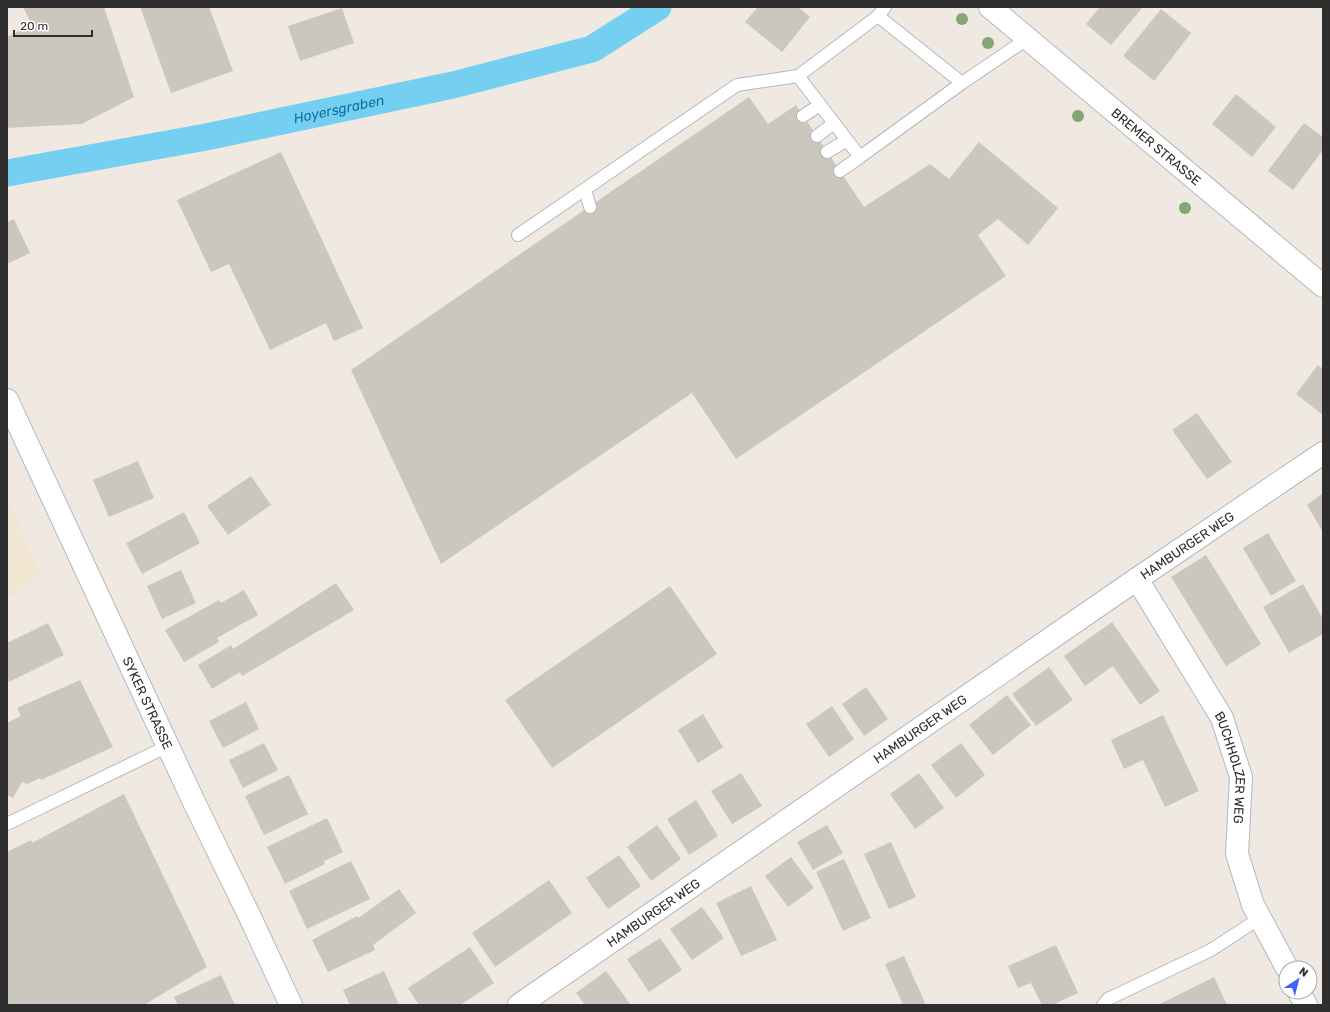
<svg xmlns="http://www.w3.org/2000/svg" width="1330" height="1012" font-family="Rubik,sans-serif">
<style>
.education{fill:#f0e6d1}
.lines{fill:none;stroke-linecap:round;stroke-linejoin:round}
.canal{stroke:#75cff0;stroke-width:27}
.building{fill:#cbc7bf}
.service-casing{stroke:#b4b7c1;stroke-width:14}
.minor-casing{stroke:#b4b7c1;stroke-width:24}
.secondary-casing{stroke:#b4b7c1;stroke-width:24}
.service{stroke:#fff;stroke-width:12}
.minor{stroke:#fff;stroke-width:22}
.secondary{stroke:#fff;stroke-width:22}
.tree{fill:#84a574}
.labels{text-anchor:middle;stroke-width:3;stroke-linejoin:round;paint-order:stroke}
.street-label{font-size:13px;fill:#2e2e2e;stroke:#fff}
.water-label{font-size:14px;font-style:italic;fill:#0d6fa3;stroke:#fff}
</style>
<rect width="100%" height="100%" fill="#efe9e1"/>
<path class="education" d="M7,500L41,574L7,599Z"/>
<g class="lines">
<path class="canal" id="s1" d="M7,173L206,137L453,85L592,49L658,7"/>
</g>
<path class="building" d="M23,7H104L134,97L82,124L7,128V37L32,25Z
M140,7H209L233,71L171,93Z
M758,7H798L810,17L782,52L745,22Z
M1100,7H1143L1111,45L1086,24Z
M342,8L354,43L300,61L288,26Z
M1161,9L1191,33L1154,81L1123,56Z
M1236,94L1276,127L1252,157L1212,124Z
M749,97L768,124L796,105L864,207L930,164L949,179L979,142L1058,208L1028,245L998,219L978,235L1006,276L736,459L692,393L441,564L351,370Z
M1304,123L1323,137V150L1293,190L1268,171Z
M281,152L363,328L334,341L326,323L270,350L229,264L211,272L177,200Z
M14,219L30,253L7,264V222Z
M1318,365L1323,369V415L1296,394Z
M1197,413L1232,462L1207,479L1172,430Z
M138,461L154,498L109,517L93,480Z
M251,476L271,505L228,535L207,506Z
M1323,493V532L1307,505Z
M184,512L200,543L142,574L126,543Z
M1268,533L1296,581L1271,596L1243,548Z
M1206,555L1261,644L1226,666L1171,577Z
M181,570L196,603L162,619L147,586Z
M336,583L354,610L242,676L240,672L212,689L198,665L231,645L233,649Z
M1303,584L1323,619V634L1289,653L1263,607Z
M670,586L717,654L552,768L505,700Z
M244,590L258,615L217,638L219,642L184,662L165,630L219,600L221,603Z
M1112,622L1160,691L1140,705L1113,666L1085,686L1064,656Z
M48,623L64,655L9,682L7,677V643Z
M1049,667L1073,700L1036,726L1012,694Z
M80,680L113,747L41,780L40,778L27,784L22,782L13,798L7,795V723L21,716L17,708Z
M866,687L888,719L864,736L842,704Z
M1007,695L1031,725L993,755L969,725Z
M246,702L259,729L223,748L209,721Z
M832,706L854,739L829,757L806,724Z
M703,714L723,747L698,763L678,730Z
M1163,715L1199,791L1165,807L1143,760L1124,769L1111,740Z
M264,743L278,770L243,788L229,760Z
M961,743L985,775L956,798L931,765Z
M741,773L762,806L732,824L711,791Z
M919,773L944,808L915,829L890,794Z
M289,775L308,814L264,835L245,796Z
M124,794L207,967L144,1005H7V852L31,840L32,843Z
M696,800L718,836L689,855L667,819Z
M327,818L343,852L324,861L325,864L285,884L267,847Z
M657,825L681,859L651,881L627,847Z
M827,825L843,853L813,870L797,842Z
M891,842L916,897L889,909L864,854Z
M619,855L641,886L608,909L586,878Z
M791,857L814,888L788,907L765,876Z
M844,859L871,918L843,931L816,872Z
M351,861L370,899L307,929L289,891Z
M549,880L572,913L495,967L472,933Z
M751,886L777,940L741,956L716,903Z
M399,889L416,913L373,945L375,950L328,972L312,940L357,916L358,918Z
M702,907L724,938L692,960L670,929Z
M660,938L682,970L649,992L627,959Z
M1056,945L1078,993L1052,1005H1042L1031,983L1018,988L1008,966Z
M470,947L494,983L460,1005H419L408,988Z
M904,956L926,1005H903L885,964Z
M384,971L399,1005H350L343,990Z
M606,971L631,1005H585L576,993Z
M221,975L235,1005H178L174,997Z
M1214,977L1227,1005H1158Z"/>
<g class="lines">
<defs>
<path id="service" d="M885,7L878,16L962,83L1027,39
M798,76L860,157L962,83
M803,116L820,105
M817,136L834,123
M827,152L847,140
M840,171L860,157
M585,189L590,207
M518,235L737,85L798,76L878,16
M7,824L168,746
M1103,1005L1108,999L1211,950L1260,918"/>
<g id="minor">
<path id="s2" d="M1137,579L1222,718L1241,777L1237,854L1253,905L1287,968"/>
<path d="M1299,992L1306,1005"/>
<path id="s3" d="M519,1005L1137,579L1323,453"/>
</g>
<g id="secondary">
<path id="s4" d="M990,7L1323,286"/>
<path id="s5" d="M7,400L193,800L250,917L291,1005"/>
</g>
</defs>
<use href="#service" class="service-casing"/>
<use href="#minor" class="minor-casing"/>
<use href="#secondary" class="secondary-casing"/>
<use href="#service" class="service"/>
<use href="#minor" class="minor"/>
<use href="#secondary" class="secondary"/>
</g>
<g class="tree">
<circle cx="962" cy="19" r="6"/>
<circle cx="988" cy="43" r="6"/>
<circle cx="1078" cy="116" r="6"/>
<circle cx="1185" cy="208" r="6"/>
</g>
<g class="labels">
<g class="street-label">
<text dy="5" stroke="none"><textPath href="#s4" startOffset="217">BREMER STRASSE</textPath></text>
<text dy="5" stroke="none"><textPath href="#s3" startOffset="811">HAMBURGER WEG</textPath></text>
<text dy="5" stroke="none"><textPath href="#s5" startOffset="334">SYKER STRASSE</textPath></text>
<text dy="5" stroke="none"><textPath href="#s3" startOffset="487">HAMBURGER WEG</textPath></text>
<text dy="5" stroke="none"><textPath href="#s2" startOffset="214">BUCHHOLZER WEG</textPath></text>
<text dy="5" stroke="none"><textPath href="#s3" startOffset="163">HAMBURGER WEG</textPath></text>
</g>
<g class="water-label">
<text dy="5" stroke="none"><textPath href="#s1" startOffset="338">Hoyersgraben</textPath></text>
</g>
</g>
<rect width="1330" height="1012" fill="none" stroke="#2e2e2e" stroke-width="16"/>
<g transform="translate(1298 980) rotate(36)"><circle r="19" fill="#ffffff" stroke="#ababab"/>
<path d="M0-3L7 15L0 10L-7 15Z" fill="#4264fb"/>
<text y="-6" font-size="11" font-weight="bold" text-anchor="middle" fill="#2e2e2e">N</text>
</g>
<path d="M14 30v6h78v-6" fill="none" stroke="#2e2e2e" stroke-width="2"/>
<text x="20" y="30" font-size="12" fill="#2e2e2e" stroke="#ffffff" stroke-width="3" paint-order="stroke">20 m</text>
</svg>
